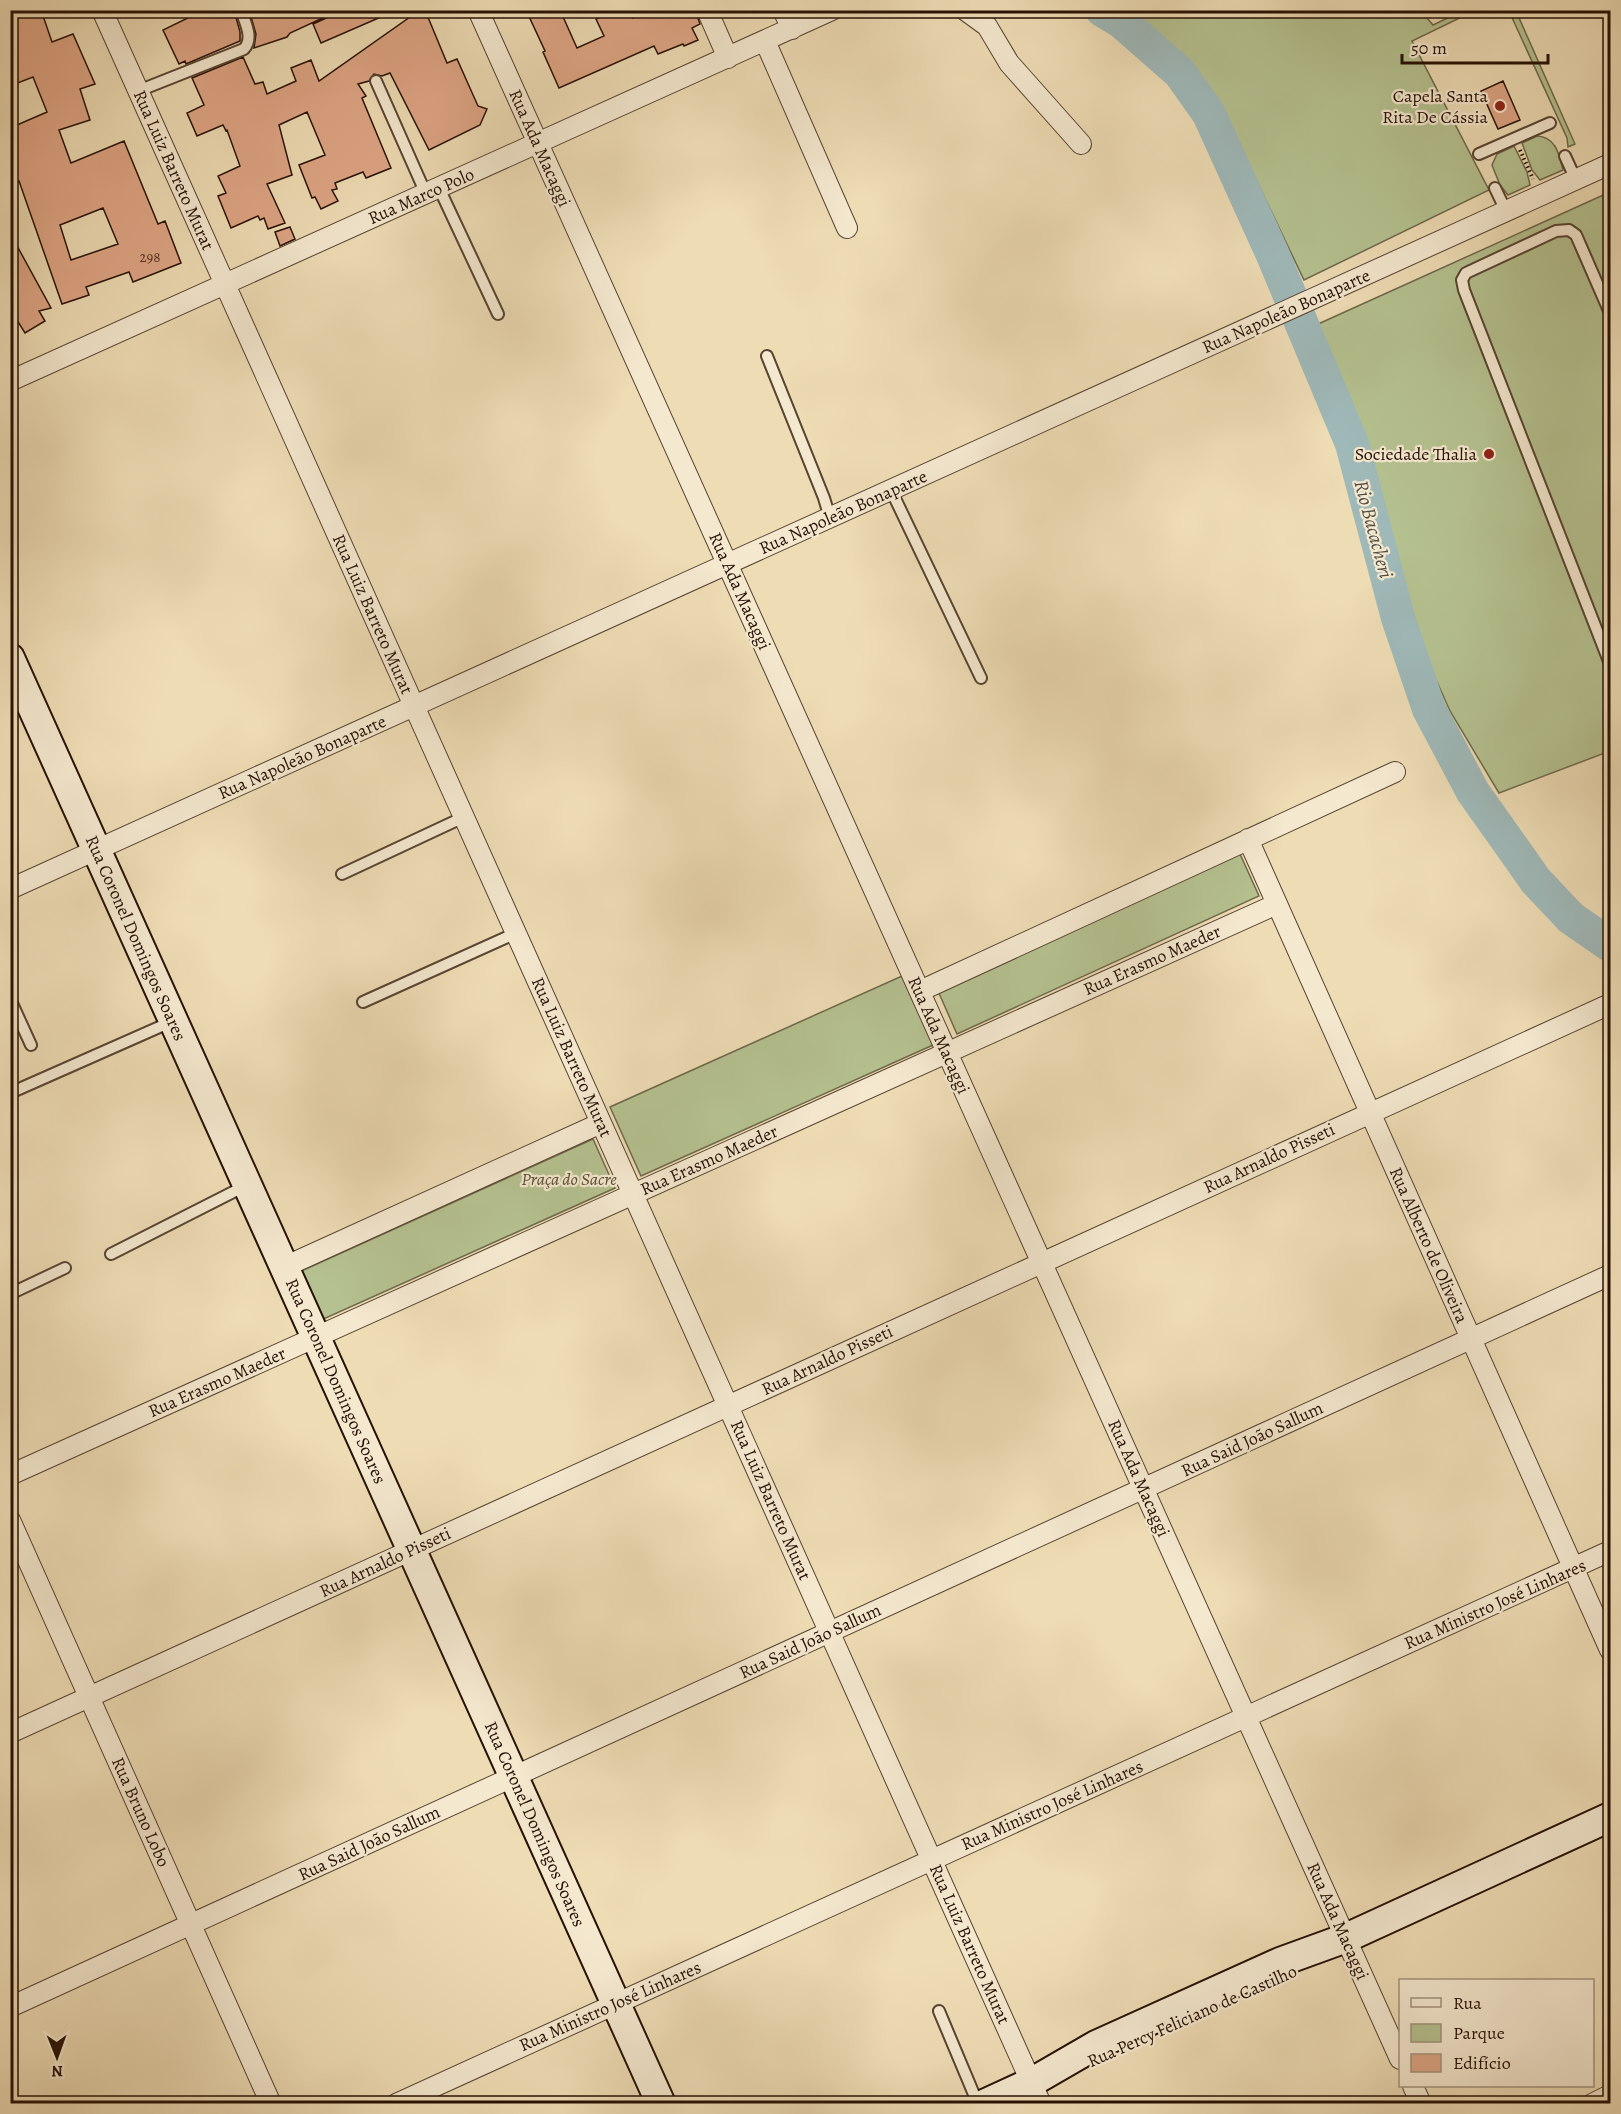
<svg xmlns="http://www.w3.org/2000/svg" width="1621" height="2114" font-family="Alegreya,serif">
<style>
.green{fill:#b5c190;stroke:#6e694a;stroke-width:1.5}
.lines{fill:none;stroke-linecap:round;stroke-linejoin:round}
.river{stroke:#9fb9b9;stroke-width:34}
.building{fill:#dea585;stroke:#261105;stroke-width:1.5;fill-rule:evenodd}
.lane-casing{stroke:#584431;stroke-width:14}
.street-casing{stroke:#584431;stroke-width:22}
.secondary-casing{stroke:#261105;stroke-width:32}
.path{stroke:#261105;stroke-width:4;stroke-dasharray:1.5 3;stroke-linecap:butt}
.lane{stroke:#f4e8cf;stroke-width:10}
.street{stroke:#f4e8cf;stroke-width:20}
.secondary{stroke:#f4e8cf;stroke-width:28}
.poi-dot{fill:#8f2418;stroke:#f4e8cf;stroke-width:2}
.labels{text-anchor:middle;stroke-width:4.5;stroke-linejoin:round;paint-order:stroke}
.number-label{font-size:15px;fill:#543625}
.poi-label{font-size:18px;fill:#261105;stroke:#f4e8cf;text-anchor:end}
.street-label{font-size:18px;fill:#261105;stroke:#f4e8cf}
.park-label{font-size:18px;font-style:italic;fill:#584f36;stroke:#f4e8cf}
.water-label{font-size:20px;font-style:italic;fill:#504c44;stroke:#f4e8cf}
</style>
<rect width="100%" height="100%" fill="#eedcb5"/>
<filter id="stains"><feTurbulence type="fractalNoise" baseFrequency=".00333" numOctaves="4"/><feColorMatrix values="0 0 0 0 .2 0 0 0 0 .09 0 0 0 0 .02 0 0 0 .5 -.17"/></filter>
<radialGradient id="worn" r=".72"><stop offset=".6" stop-color="#630" stop-opacity="0"/><stop offset="1" stop-color="#630" stop-opacity=".3"/></radialGradient>
<path class="green" d="M1421,11L1433,25L1462,11H1474L1412,41L1489,190L1304,280L1222,108L1102,11Z
M1509,11H1516L1575,144L1568,147L1567,138Z
M1537,136C1556,137 1559,154 1563,170L1540,180L1532,170L1522,143Z
M1514,146L1527,172L1530,185L1508,195L1500,185L1492,165L1497,154Z
M1610,192V751L1499,793L1450,711L1404,608L1381,495L1353,413L1316,325Z
M1240,854L1259,896L957,1034L938,991Z
M902,976L933,1045L641,1176L610,1107Z
M593,1139L615,1188L319,1321L297,1273Z"/>
<g class="lines">
<path class="river" d="M1102,10L1122,22L1180,73L1209,114L1273,255L1352,444L1398,618L1429,709L1473,792L1536,881L1571,918L1610,945"/>
</g>
<path class="building" d="M10,10H41L52,42L73,34L95,84L80,89L90,120L59,130L71,163L124,141L158,224L165,221L181,263L133,282L129,272L86,287L89,295L62,304L19,181L10,185V128L47,112L33,77L10,86ZM103,208L118,244L71,260L60,225Z
M204,10H234L240,32V41L186,64L185,61L179,64L163,30Z
M249,10H340L290,33L287,37L254,48L256,34Z
M344,10H397L321,43L313,24Z
M420,10H425L447,63L457,59L478,106L487,109L480,125L429,150L390,73L382,76L374,74L369,81L358,84L366,96L362,98L391,168L366,178L363,172L335,183L337,189L332,190L338,201L321,209L315,197L312,198L299,165L325,155L307,112L279,125L292,175L267,184L285,223L268,229L264,218L260,220L258,216L231,228L218,196L226,193L218,176L240,166L227,130L226,131L223,125L197,136L187,113L204,105L192,78L243,57L255,84L263,82L267,94L296,81L291,68L311,60L319,81Z
M526,10H560L577,48L604,36L596,19L616,10H630L633,18L649,10H695L700,24L692,28L698,40L684,46L683,44L658,54L654,46L559,88L543,52L545,51Z
M1503,81L1520,120L1498,129L1481,91Z
M290,227L295,239L280,246L275,232Z
M10,233L51,308L39,311L45,321L25,333L10,309Z"/>
<g class="lines">
<defs>
<path id="lane" d="M376,81L426,194
M138,91L244,49C254,38 245,23 241,10
M1479,154L1550,123
M1565,156L1576,180
M439,188L498,314
M1495,188L1506,211
M1610,313L1576,235L1569,230L1556,231L1466,273L1462,280L1464,290L1610,664
M767,356L824,498L830,518
M891,490L981,678
M342,874L464,817
M10,999L31,1045
M363,1002L516,933
M10,1093L173,1021
M111,1254L247,1185
M10,1294L65,1268
M939,2011L978,2104"/>
<path id="street" d="M102,10L1041,2104
M478,10L1400,2059
M707,10L728,58
M783,10L792,29
M965,10L987,26L1009,63L1081,144
M765,41L847,228
M10,381L832,10
M1248,839L1610,1650
M10,889L1610,164
M920,991L1395,772
M284,1267L601,1123
M10,1475L1277,904
M10,1520L271,2104
M10,1733L1610,1004
M10,2007L1610,1275
M1413,2086L1421,2104
M396,2104L1610,1551
M1592,2104L1610,2095"/>
<path id="secondary" d="M10,658L661,2104
M984,2104L1032,2082L1096,2045L1280,1962L1346,1938L1610,1817"/>
</defs>
<use href="#lane" class="lane-casing"/>
<use href="#street" class="street-casing"/>
<use href="#secondary" class="secondary-casing"/>
<path class="path" d="M1520,150L1533,179"/>
<use href="#lane" class="lane"/>
<use href="#street" class="street"/>
<use href="#secondary" class="secondary"/>
</g>
<g class="poi-dot">
<circle cx="1500" cy="106" r="6"/>
<circle cx="1489" cy="454" r="6"/>
</g>
<g class="labels">
<g class="number-label">
<text x="150" y="262">298</text>
</g>
<g class="poi-label">
<text x="1488" y="102">Capela Santa<tspan x="1488" dy="21">Rita De Cássia</tspan></text>
<text x="1477" y="460">Sociedade Thalia</text>
</g>
<g class="street-label">
<text transform="translate(540 148) rotate(66)" y="6">Rua Ada Macaggi</text>
<text transform="translate(174 170) rotate(66)" y="6">Rua Luiz Barreto Murat</text>
<text transform="translate(421 196) rotate(-24)" y="6">Rua Marco Polo</text>
<text transform="translate(1286 311) rotate(-24)" y="6">Rua Napoleão Bonaparte</text>
<text transform="translate(843 512) rotate(-24)" y="6">Rua Napoleão Bonaparte</text>
<text transform="translate(740 591) rotate(66)" y="6">Rua Ada Macaggi</text>
<text transform="translate(373 614) rotate(66)" y="6">Rua Luiz Barreto Murat</text>
<text transform="translate(302 757) rotate(-24)" y="6">Rua Napoleão Bonaparte</text>
<text transform="translate(136 938) rotate(66)" y="6">Rua Coronel Domingos Soares</text>
<text transform="translate(1152 960) rotate(-24)" y="6">Rua Erasmo Maeder</text>
<text transform="translate(939 1035) rotate(66)" y="6">Rua Ada Macaggi</text>
<text transform="translate(572 1057) rotate(66)" y="6">Rua Luiz Barreto Murat</text>
<text transform="translate(1269 1158) rotate(-25)" y="6">Rua Arnaldo Pisseti</text>
<text transform="translate(709 1160) rotate(-24)" y="6">Rua Erasmo Maeder</text>
<text transform="translate(1429 1245) rotate(66)" y="6">Rua Alberto de Oliveira</text>
<text transform="translate(827 1360) rotate(-25)" y="6">Rua Arnaldo Pisseti</text>
<text transform="translate(336 1381) rotate(66)" y="6">Rua Coronel Domingos Soares</text>
<text transform="translate(217 1382) rotate(-24)" y="6">Rua Erasmo Maeder</text>
<text transform="translate(1252 1439) rotate(-25)" y="6">Rua Said João Sallum</text>
<text transform="translate(1139 1478) rotate(66)" y="6">Rua Ada Macaggi</text>
<text transform="translate(771 1500) rotate(66)" y="6">Rua Luiz Barreto Murat</text>
<text transform="translate(385 1562) rotate(-25)" y="6">Rua Arnaldo Pisseti</text>
<text transform="translate(1495 1604) rotate(-24)" y="6">Rua Ministro José Linhares</text>
<text transform="translate(810 1641) rotate(-25)" y="6">Rua Said João Sallum</text>
<text transform="translate(1052 1805) rotate(-24)" y="6">Rua Ministro José Linhares</text>
<text transform="translate(141 1812) rotate(66)" y="6">Rua Bruno Lobo</text>
<text transform="translate(535 1824) rotate(66)" y="6">Rua Coronel Domingos Soares</text>
<text transform="translate(369 1843) rotate(-25)" y="6">Rua Said João Sallum</text>
<text transform="translate(1338 1921) rotate(66)" y="6">Rua Ada Macaggi</text>
<text transform="translate(970 1944) rotate(66)" y="6">Rua Luiz Barreto Murat</text>
<text transform="translate(610 2006) rotate(-24)" y="6">Rua Ministro José Linhares</text>
<text transform="translate(1192 2016) rotate(-24)" y="6">Rua Percy Feliciano de Castilho</text>
</g>
<g class="park-label">
<text x="569" y="1185">Praça do Sacre</text>
</g>
<g class="water-label">
<text transform="translate(1374 529) rotate(75)" y="7">Rio Bacacheri</text>
</g>
</g>
<rect width="1621" height="2114" fill="none" stroke="#eedcb5" stroke-width="36"/>
<rect x="12" y="12" width="1597" height="2090" fill="none" stroke="#261105" stroke-width="3"/>
<rect x="18" y="18" width="1585" height="2078" fill="none" stroke="#261105" stroke-width="1.5"/>
<rect x="1399" y="1979" width="195" height="108" fill="#f4e8cf" stroke="#a2927e" stroke-width="1.5"/>
<rect x="1411" y="1998" width="30" height="9" fill="#f4e8cf" stroke="#a2927e" stroke-width="1.5"/>
<text x="1453" y="2009" font-size="18" fill="#261105">Rua</text>
<rect x="1411" y="2024" width="30" height="18" fill="#b5c190" stroke="#a2927e" stroke-width="1.5"/>
<text x="1453" y="2039" font-size="18" fill="#261105">Parque</text>
<rect x="1411" y="2054" width="30" height="18" fill="#dea585" stroke="#a2927e" stroke-width="1.5"/>
<text x="1453" y="2069" font-size="18" fill="#261105">Edifício</text>
<g transform="translate(57 2057) rotate(179)" stroke="#f4e8cf" stroke-width="4.5" paint-order="stroke">
<path d="M0-4.5L10 22L0 15L-10 22Z" fill="#261105"/>
<text y="-9" font-size="16" font-weight="bold" text-anchor="middle" fill="#261105">N</text>
</g>
<path d="M1402 54v9h146v-9" fill="none" stroke="#261105" stroke-width="3"/>
<text x="1411" y="54" font-size="18" fill="#261105" stroke="#f4e8cf" stroke-width="4.5" paint-order="stroke">50 m</text>
<rect width="100%" height="100%" filter="url(#stains)"/>
<rect width="100%" height="100%" fill="url(#worn)"/>
</svg>
